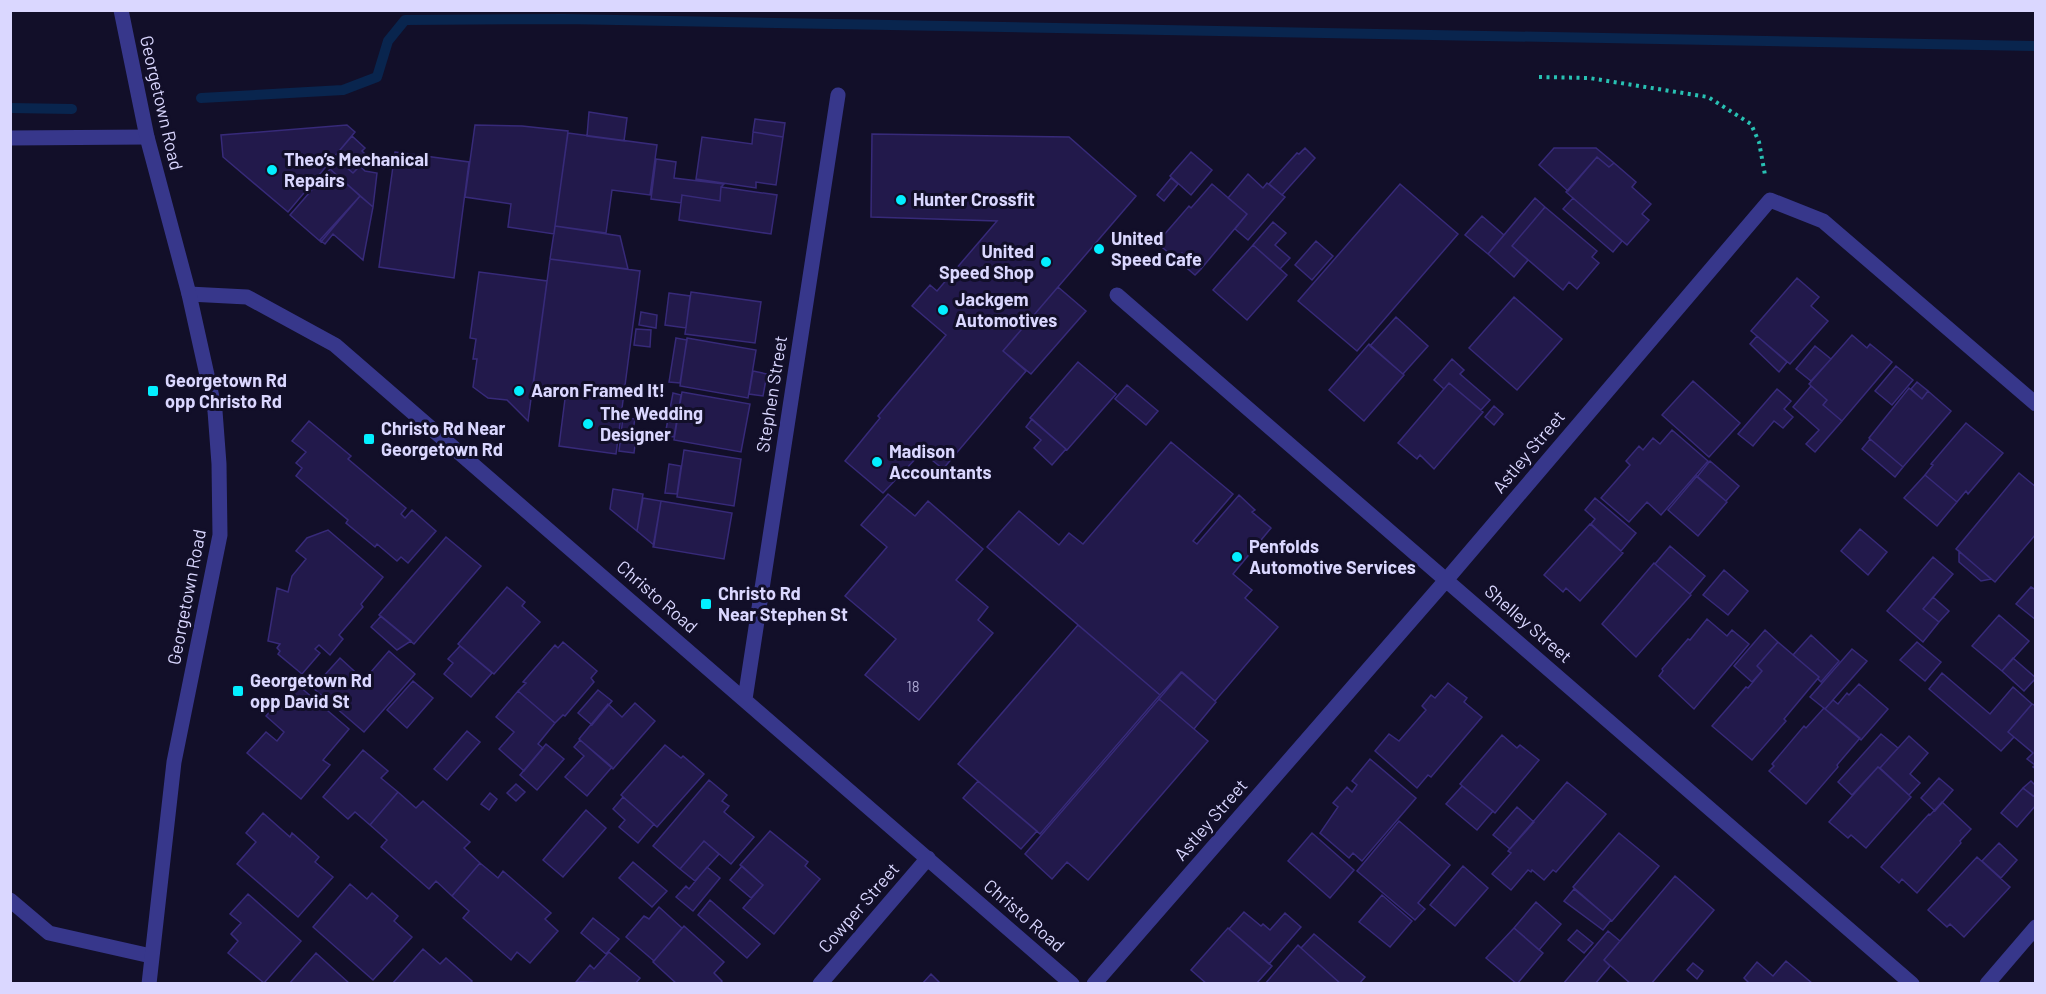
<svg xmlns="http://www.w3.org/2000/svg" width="2046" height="994" font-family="Barlow,sans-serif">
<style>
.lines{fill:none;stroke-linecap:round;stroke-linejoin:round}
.stream{stroke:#09254e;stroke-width:10}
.building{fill:#22194b;stroke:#372a79;stroke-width:1.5}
.path{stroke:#28c1b3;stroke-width:4;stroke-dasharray:3 4.5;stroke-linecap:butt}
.minor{stroke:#37378b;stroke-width:15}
.tertiary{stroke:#37378b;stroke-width:15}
.poi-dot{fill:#03efff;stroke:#120f29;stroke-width:2}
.labels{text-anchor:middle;stroke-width:6;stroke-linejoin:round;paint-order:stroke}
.number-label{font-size:15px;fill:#aca8d2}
.street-label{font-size:18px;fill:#dad7ff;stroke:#120f29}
.poi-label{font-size:18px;font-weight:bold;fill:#dad7ff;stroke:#120f29;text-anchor:start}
</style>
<rect width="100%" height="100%" fill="#120f29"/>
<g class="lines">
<path class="stream" d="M201,98L343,90L377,77L388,41L405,20L564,19L2036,46
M10,108L72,109"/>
</g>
<path class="building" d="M589,112L627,118L624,141L587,136Z
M755,119L785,123L783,137L753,132Z
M347,125L355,132L288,212L223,157L221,135Z
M475,125L522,126L568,131L554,234L508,227L511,204L465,197Z
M753,132L783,137L776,185L756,182V188L696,179L702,137L752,144Z
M568,133L657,145L650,195L612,190L606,233L555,226Z
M872,134L1069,137L1136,196L1003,351L1026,371L943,469L922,452L883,493L845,461L880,418L878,416L946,335L912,306L930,285L937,291L997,221L871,217Z
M352,136L365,148L362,151L368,157L353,173L334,157Z
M1305,148L1315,158L1282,195L1269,184L1297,153L1299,154Z
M1554,148H1596L1614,163L1609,167L1597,157L1568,191L1539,165Z
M395,152L469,162L454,278L379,267Z
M1191,152L1212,170L1191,195L1170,176Z
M1597,157L1609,167L1614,163L1636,182L1632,187L1651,204L1642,214L1649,220L1627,245L1566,192Z
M656,159L676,162L674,178L724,184L721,187L720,201L682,195L681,203L651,199Z
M338,160L353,173L360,166L365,171L377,173L373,207L330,169Z
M330,169L360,196L321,242L290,215Z
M1248,174L1263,188L1267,183L1285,197L1248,240L1235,229L1247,214L1228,198Z
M1171,178L1178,184L1164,201L1157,195Z
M1212,184L1247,214L1201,269L1182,253L1176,259L1157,243L1189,206L1191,208Z
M1400,184L1458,234L1357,351L1298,301Z
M721,187L777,195L771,234L679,220L682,195L720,201Z
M360,196L373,207L363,260L333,234L325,244L320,240Z
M1535,198L1545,207L1512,246L1528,260L1514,277L1488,254Z
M1573,198L1622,241L1613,252L1563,209Z
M1545,207L1597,251L1592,257L1599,263L1577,289L1569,282L1563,290L1512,246Z
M1482,216L1504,235L1488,254L1465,235Z
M1273,222L1286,233L1275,245L1290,258L1280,269L1253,245Z
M555,226L620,236L628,269L550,259Z
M1316,241L1333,256L1312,280L1295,265Z
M1253,245L1287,275L1247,320L1213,290Z
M1182,253L1201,269L1195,275L1176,259Z
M550,259L640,271L616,454L559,446L566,391L533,387Z
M479,272L547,281L528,421L507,400L488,398L473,387L477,359H473L476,339L470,338Z
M1797,278L1819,297L1811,306L1828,321L1790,364L1751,331Z
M1058,287L1086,311L1031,374L1003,351Z
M691,292L761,302L755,343L685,334Z
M669,293L690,296L686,328L665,325Z
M1514,297L1562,339L1517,390L1469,348Z
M641,312L657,315L656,328L639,325Z
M1396,317L1428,346L1403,374L1370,346Z
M636,329L651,330L650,347L634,345Z
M1852,335L1867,348L1870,344L1892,362L1842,421L1823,405L1827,400L1809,384Z
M1757,336L1787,362L1779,372L1750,344Z
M676,338L687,340L680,383L669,382Z
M687,338L756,350L748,398L680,386Z
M1369,344L1404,375L1364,421L1329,390Z
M1815,346L1831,359L1811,381L1796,369Z
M1452,359L1464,370L1460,374L1490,400L1481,410L1449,383L1444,389L1434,380Z
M1078,362L1116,394L1067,450L1030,418Z
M1896,366L1913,380L1892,405L1875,391Z
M753,371L767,374L763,396L749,394Z
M1693,381L1740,423L1709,457L1662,415Z
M1917,382L1928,391L1922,399L1911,389Z
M1449,383L1483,412L1434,469L1420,455L1417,459L1398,443Z
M1127,385L1158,411L1146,425L1115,399Z
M1811,386L1827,400L1823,405L1842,421L1815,452L1806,444L1819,430L1793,407Z
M1909,388L1922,399L1928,391L1951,411L1903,467L1869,438Z
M1777,389L1791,401L1784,409L1793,417L1783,428L1774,421L1753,446L1738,434Z
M682,392L750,404L741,452L674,440Z
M673,393L681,395L674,437L665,435Z
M1494,406L1503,414L1494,425L1485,417Z
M623,417L635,419L632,435L621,434Z
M1032,419L1066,449L1052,465L1034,448L1041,440L1026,427Z
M309,421L351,456L348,459L406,508L401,514L405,518L412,510L436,531L408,563L401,557L397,561L377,544L375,547L346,523L348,520L296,476L302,468L296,463L306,452L292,441Z
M1966,423L2003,453L1968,494L1966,491L1957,502L1925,475L1933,465L1931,464Z
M1672,430L1708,461L1661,515L1647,502L1629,522L1601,498L1630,465L1626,461L1639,446L1643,450L1653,438L1660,444Z
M621,435L636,437L634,453L619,451Z
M1870,439L1903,467L1895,477L1862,449Z
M1171,442L1233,494L1193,541L1197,544L1239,495L1255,510L1252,512L1271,528L1233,574L1252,590L1245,598L1278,627L1215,701L1181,672L1160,695L987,547L1019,511L1059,545L1069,533L1083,544Z
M684,450L741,459L734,506L677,497Z
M1710,461L1739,486L1726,501L1697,477Z
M669,464L681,466L677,494L665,493Z
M2019,473L2036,487V534L1995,582L1956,549Z
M1925,475L1957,502L1937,526L1904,498Z
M1697,476L1727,502L1698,536L1668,510Z
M613,489L643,494L637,531L610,509Z
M888,494L915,516L928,501L983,549L956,580L988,607L978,620L993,633L919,720L865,675L896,639L845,596L887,547L861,525Z
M643,498L661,501L654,545L637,531Z
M1595,498L1636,533L1621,551L1591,524L1595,519L1585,510Z
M661,501L732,513L724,559L653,547Z
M1590,524L1623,553L1580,601L1566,588L1563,592L1544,575Z
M1860,529L1887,552L1868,575L1841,551Z
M328,530L383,577L361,604L363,607L339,635L343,639L330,655L319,645L315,649L320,653L302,674L278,654L280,651L277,648L280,644L268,641L277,588L288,592L292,576L306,559L296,551L307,538Z
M446,537L481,566L414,644L379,615Z
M1670,546L1705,576L1690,594L1655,564Z
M1959,551L1991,579L1981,581L1959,562Z
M1933,557L1953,574L1923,609L1939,622L1923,642L1887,611Z
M1654,563L1691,595L1636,657L1602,624Z
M1724,570L1748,591L1728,615L1703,595Z
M507,587L525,602L522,606L540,622L494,674L458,644Z
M2031,587L2036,590V620L2016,604Z
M1933,597L1949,611L1939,622L1923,609Z
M1999,615L2029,641L2002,671L1972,646Z
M381,616L411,641L397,650L371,627Z
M1707,619L1727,636L1732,630L1749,644L1694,709L1659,676L1663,671L1662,669L1688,639L1690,640Z
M1078,625L1160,695L1040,834L958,764Z
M1765,630L1778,642L1757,666L1762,671L1752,682L1734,666Z
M1811,635L1839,661L1821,682L1818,679L1819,677L1793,655Z
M563,642L597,671L591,678L594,682L565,716L563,715L555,723L518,691L526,683L523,682L555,645L558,648Z
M1778,642L1819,677L1784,719L1786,721L1752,760L1712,726L1746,687L1748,688L1762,671L1757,666Z
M1917,642L1941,662L1925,681L1900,660Z
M460,646L492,673L471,697L444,674L453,663L448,659Z
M1852,649L1867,661L1825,709L1810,697Z
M389,651L415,674L364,732L313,688L340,658L364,680Z
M2013,658L2036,678L2024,691L2002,671Z
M1182,672L1216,702L1194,729L1159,699Z
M1942,673L1990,714L2013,687L2032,704L2008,732L2014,737L2001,751L1929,689Z
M413,681L433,698L407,728L387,710Z
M1448,683L1467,698L1464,702L1482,717L1431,777L1428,775L1417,788L1375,751L1389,734L1399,741L1426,710L1422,706L1431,695L1435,698Z
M1859,684L1888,709L1861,740L1825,709L1833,700L1838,704L1847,693L1849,695Z
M299,686L349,729L323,760L330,765L301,799L247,753L266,732L277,741L284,732L266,716L281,699L285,703Z
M598,690L612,701L592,725L578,713Z
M518,691L555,723L538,744L543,748L524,771L499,749L514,732L496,717Z
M1159,699L1208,741L1088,880L1067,862L1052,879L1025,854Z
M635,703L655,721L613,769L579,739L608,704L622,717Z
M2032,704L2036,706V769L2033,767L2035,765L2027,759L2033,753L2008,732Z
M1824,708L1860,738L1837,765L1838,767L1806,804L1769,771L1774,766L1772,764L1804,726L1806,728Z
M467,731L480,742L447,780L434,769Z
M1881,734L1898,748L1880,768L1878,767L1852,795L1838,782Z
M1502,735L1517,748L1520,745L1539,760L1495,813L1460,784Z
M1909,736L1928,753L1910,774L1920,783L1909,795L1880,768Z
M580,740L612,767L587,796L565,777L584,756L574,747Z
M546,744L564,759L537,790L520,775Z
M665,745L681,758L683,756L704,774L657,827L621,795Z
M363,750L388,771L381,778L398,792L370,825L355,812L348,819L323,797Z
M1370,759L1416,798L1362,861L1353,853L1349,858L1320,833L1338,807L1333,803L1347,787L1352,792L1357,785L1352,781Z
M1878,767L1911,797L1866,848L1851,835L1848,838L1829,822Z
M1939,778L1953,790L1935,811L1921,798Z
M709,780L727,795L722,801L729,806L724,812L754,837L731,864L704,841L680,869L653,846Z
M978,781L1037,831L1021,849L963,798Z
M2031,781L2036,786V794L2033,796L2023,788Z
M1567,782L1606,814L1556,872L1553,870L1544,880L1532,870L1531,872L1528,870L1511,890L1492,874L1511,853L1508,851Z
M516,784L525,792L516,801L507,793Z
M1462,786L1493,811L1477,830L1446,804Z
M2023,788L2036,798V805L2017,827L2001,813Z
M398,792L416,808L423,801L470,842L464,848L480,863L452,896L436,881L429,889L381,847L387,840L370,825Z
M490,793L497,799L489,810L481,804Z
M623,797L654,824L638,843L619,827L625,820L613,809Z
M1942,802L1971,829L1960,841L1961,843L1917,893L1902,879L1899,883L1881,867L1929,814L1930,815Z
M1517,807L1534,822L1510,849L1493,835Z
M586,810L606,828L563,877L543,860Z
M263,813L290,837L292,833L319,857L315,862L333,877L298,917L237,864L256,842L246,833Z
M1399,821L1450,865L1418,903L1425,909L1415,920L1357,871Z
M770,831L808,862L805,866L820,879L774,934L743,908L763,885L740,865Z
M1312,833L1354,870L1330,898L1288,861Z
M1619,833L1659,866L1612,921L1573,887Z
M704,841L719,854L695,881L680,869Z
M1999,843L2017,860L2001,878L1982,861Z
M1977,857L2010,887L1964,937L1950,924L1947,927L1928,910Z
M633,862L667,891L652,907L619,878Z
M480,863L498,878L503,871L551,913L545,919L558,931L530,963L517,952L511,960L463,918L469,911L452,896Z
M742,866L763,885L751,898L730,880Z
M1463,866L1488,888L1455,926L1430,905Z
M707,867L720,878L693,911L676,897L686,886L689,889Z
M1675,876L1714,910L1651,984H1631L1604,960Z
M350,884L367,899L372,893L398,916L394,921L412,937L373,980L313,927Z
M1574,889L1611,920L1603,930L1564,901Z
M248,894L301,941L264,983L228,953L238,941L231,934L241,923L230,914Z
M1382,895L1412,921L1390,947L1359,922Z
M710,900L760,944L747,958L698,915Z
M1536,902L1561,924L1539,950L1514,928Z
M659,907L682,928L654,961L626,937L644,916L649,919Z
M1244,912L1261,926L1263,924L1270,930L1285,913L1301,927L1269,964L1229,929Z
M593,918L619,939L606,954L581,933Z
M684,926L724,962L714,973L722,981L720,984H677L653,962Z
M1228,928L1272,966L1256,984H1207L1191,970Z
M1514,928L1543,953L1517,984L1486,958Z
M1577,930L1593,943L1584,953L1568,940Z
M1608,931L1620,941L1604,960L1610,966L1595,984H1563Z
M1314,934L1365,977L1359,984H1341L1301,948Z
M1298,945L1301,948L1341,984H1265Z
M423,949L440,964L446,958L472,981L469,984H392Z
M609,952L640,978L635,984L576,982L590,965L594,969Z
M316,953L350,984H289Z
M1786,961L1813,984H1750L1744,978L1757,962L1773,976Z
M1693,963L1703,971L1697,979L1687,970Z
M931,974L941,984H922Z"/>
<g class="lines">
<path class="path" d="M1539,77L1589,78L1708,97L1751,124L1759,142L1765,175"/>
<path class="minor" d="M10,138L147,137
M189,294L247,297L335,345L1072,984
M1117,295L1912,984
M745,699L838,95
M10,900L49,933L151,956
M820,984L928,858
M1094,984L1447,579L1770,200L1823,221L2036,404
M1987,984L2036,927"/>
<path class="tertiary" d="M121,10L147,137L189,294L215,411L219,464L220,535L174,762L149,984"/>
</g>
<g class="poi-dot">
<circle cx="272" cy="170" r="6"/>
<circle cx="901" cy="200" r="6"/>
<circle cx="1099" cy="249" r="6"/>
<circle cx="1046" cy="262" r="6"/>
<circle cx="943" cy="310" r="6"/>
<rect x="147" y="385" width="12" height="12" rx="3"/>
<circle cx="519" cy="391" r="6"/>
<circle cx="588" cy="424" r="6"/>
<rect x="363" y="433" width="12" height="12" rx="3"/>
<circle cx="877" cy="462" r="6"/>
<circle cx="1237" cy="557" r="6"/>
<rect x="700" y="598" width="12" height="12" rx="3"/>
<rect x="232" y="685" width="12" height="12" rx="3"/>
</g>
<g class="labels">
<g class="number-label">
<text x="913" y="692">18</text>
</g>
<g class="street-label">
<text transform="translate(161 103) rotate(77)" y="6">Georgetown Road</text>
<text transform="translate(772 394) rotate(-81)" y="6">Stephen Street</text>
<text transform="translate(1529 452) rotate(-50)" y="6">Astley Street</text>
<text transform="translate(187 597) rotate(-79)" y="6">Georgetown Road</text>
<text transform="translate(657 597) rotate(41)" y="6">Christo Road</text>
<text transform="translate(1528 624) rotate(41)" y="6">Shelley Street</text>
<text transform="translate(1211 820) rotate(-49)" y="6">Astley Street</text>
<text transform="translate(859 908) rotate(-49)" y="6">Cowper Street</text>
<text transform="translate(1024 916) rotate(41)" y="6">Christo Road</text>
</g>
<g class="poi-label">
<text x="284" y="166">Theo’s Mechanical<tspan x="284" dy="21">Repairs</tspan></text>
<text x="913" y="206">Hunter Crossfit</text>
<text x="1111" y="245">United<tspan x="1111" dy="21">Speed Cafe</tspan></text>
<text x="1034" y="258" text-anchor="end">United<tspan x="1034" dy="21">Speed Shop</tspan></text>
<text x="955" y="306">Jackgem<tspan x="955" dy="21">Automotives</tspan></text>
<text x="165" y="387">Georgetown Rd<tspan x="165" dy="21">opp Christo Rd</tspan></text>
<text x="531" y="397">Aaron Framed It!</text>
<text x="600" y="420">The Wedding<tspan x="600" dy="21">Designer</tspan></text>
<text x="381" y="435">Christo Rd Near<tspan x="381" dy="21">Georgetown Rd</tspan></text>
<text x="889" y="458">Madison<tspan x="889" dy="21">Accountants</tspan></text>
<text x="1249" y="553">Penfolds<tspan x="1249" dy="21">Automotive Services</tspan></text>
<text x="718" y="600">Christo Rd<tspan x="718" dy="21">Near Stephen St</tspan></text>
<text x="250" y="687">Georgetown Rd<tspan x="250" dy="21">opp David St</tspan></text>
</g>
</g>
<rect width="2046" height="994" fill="none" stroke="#dad7ff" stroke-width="24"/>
</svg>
